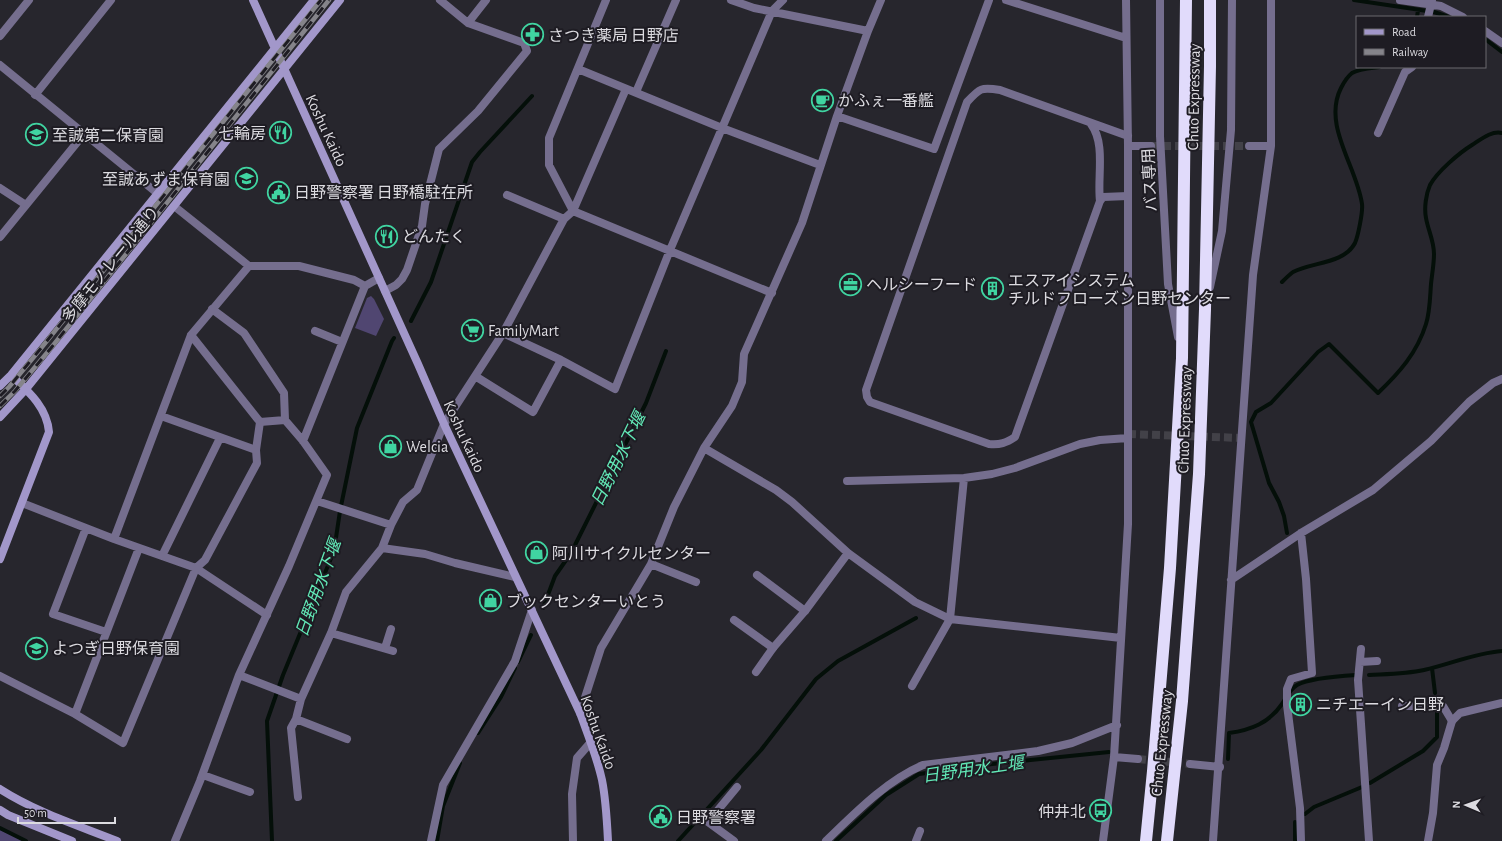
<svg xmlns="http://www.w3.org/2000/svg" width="1502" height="841" font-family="'Alegreya Sans','Noto Sans JP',sans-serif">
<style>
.green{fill:#504671}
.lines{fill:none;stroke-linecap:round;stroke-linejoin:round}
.stream{stroke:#040f09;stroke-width:4}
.street-tunnel{stroke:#424148;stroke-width:8;stroke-dasharray:8 4;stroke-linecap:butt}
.lane{stroke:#756e8e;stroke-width:8}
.street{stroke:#756e8e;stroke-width:8}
.secondary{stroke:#a297ca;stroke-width:8}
.highway{stroke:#e1dbfb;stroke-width:12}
.rail-casing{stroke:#85848a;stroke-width:4.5}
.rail{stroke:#1e1c23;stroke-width:3;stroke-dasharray:9;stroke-linecap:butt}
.labels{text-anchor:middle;stroke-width:4;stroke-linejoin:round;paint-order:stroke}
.poi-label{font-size:16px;fill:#dcdbe0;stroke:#1e1c23;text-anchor:start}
.street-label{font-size:16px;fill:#dcdbe0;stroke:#1e1c23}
.water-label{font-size:17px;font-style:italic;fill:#62e9b7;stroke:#1e1c23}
</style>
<rect width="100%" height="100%" fill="#27262d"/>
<path class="green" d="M371,296L374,299L384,319L376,336L355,328L367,298Z
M0,830L24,841H0Z"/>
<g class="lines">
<path class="stream" d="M1354,0L1434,12L1449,17
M1417,17L1418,10
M1485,39L1502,52
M1282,282C1285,279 1289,275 1293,272C1312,262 1344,264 1355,243C1358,236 1363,212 1362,204C1357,167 1322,125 1341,88C1344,82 1347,77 1352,73C1358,69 1371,68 1379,67
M411,321L431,282L472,162L480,152L532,96
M1287,533L1284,516L1279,502L1269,483L1251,422L1256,412L1271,403L1318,352L1329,344L1378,393C1399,373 1417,353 1426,324C1430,312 1430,297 1431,284C1432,274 1434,264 1434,254C1434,241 1428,230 1426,218C1424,208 1426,194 1430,185C1437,172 1459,153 1472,145C1480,140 1492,130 1502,133
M543,608L555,576L571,553L646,403L666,351
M518,662L531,635
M1432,668L1435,693
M1369,675C1388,674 1406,674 1424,670C1451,664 1475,653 1502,651
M478,733L501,697L515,668
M1228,759L1229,733C1251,730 1269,723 1282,704C1286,698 1290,689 1297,685C1310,678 1340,676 1356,675
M1370,783L1423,751L1437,737V710
M1305,814L1314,807L1362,787
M0,828L26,841
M272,841L267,721L283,675L334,551L340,511L357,428L392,341L394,338
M437,841L443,806L460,763
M678,841L761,750L816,679L838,661L916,618
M836,841L886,795L919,774L992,764L1109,752
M1295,841V822"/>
<path class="street-tunnel" d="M1151,146H1249
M1128,434L1242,438
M1138,759L1190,764"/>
<path class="lane" d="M1160,0V136L1168,284L1178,337
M1091,124C1106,144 1097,177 1100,201
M1128,136L1000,90C981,87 980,88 967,102L866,390L867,397L870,402L989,444C1000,445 1006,443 1015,437L1100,201L1103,197L1128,196
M1210,287L1222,231L1231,130L1232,0
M196,568L267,615
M757,575L805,611
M734,620L773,648
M1402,706H1443L1452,721
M573,841L572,794L577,758L591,742"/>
<path class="street" d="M731,0L754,8L868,31
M1006,0L1126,38
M1400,0L1441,6L1463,17
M1428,17L1432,0
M468,23L486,0
M1485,31L1502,43
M0,36L29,0
M0,65L157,193
M578,69L722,128L820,165
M626,89L573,211L772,293
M636,92L676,0
M35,95L111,0
M837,116L934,149L989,0
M1378,133L1405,72L1412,67
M1128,146H1151
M1249,146H1271
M0,188L26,205
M507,195L564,219
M174,206L249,266H299L354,280L365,286L379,278
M0,237L84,134
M385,291L396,285L402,279L407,270L422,226L425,204L439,149L478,111L527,51L524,43L468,23L440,0
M315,331L342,342
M503,333L561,360L615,389L670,250L772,11L783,0
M191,335L260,422
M475,376L533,412L561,360
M161,416L256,450
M303,441L365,286
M704,448L776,490L792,502L848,553L915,602L950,619L964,478
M847,481L964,478L992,474L1015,468L1080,444L1100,440L1128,438
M317,501L391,525
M22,503L114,539L196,568
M86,528L53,614L106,632
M1301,533L1306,579L1312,673L1291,679L1287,689V705L1300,808L1301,841
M114,539L191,335L249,266
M382,548L425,554L455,563L515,577
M162,556L220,438
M651,564L696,582
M1231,580L1301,533L1373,490L1431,441L1469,402L1493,383L1502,379
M331,633L393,651
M385,648L391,629
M1361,649L1358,680L1369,841
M1360,662L1377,661
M756,672L773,648L805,611L848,553
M239,675L301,699
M0,676L75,714L123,743L196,568L205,560L257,463L256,450L260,422L285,420
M912,686L950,619L1121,638
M580,713L601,648L651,564L674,507L704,448L732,406L742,382L744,354L802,223L837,116L868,31L881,0
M75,714L139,548
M296,719L347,739
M1114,757L1138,759
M1190,764L1220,767
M203,775L250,792
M298,797L291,728L296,719L301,699L331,633L346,592L382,548L391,525L403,502L417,490L444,424L503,333L564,219L573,211L549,165V138L606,0
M175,841L200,781L239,675L289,566L327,475L303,441L285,420L284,393L244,333L212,309
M431,841L443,785L515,661L532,610
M734,841L708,822L737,787
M826,841C854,814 887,780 923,765L1038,751L1072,743L1117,725
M916,841L920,831
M1103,841L1114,757L1128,524V146L1126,0
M1213,841L1253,275L1271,146V0
M1428,841L1433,813L1437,765L1444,748L1452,721L1460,713L1502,703"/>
<path class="secondary" d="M253,0L418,364L444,424L580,713C588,735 597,757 602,780C606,800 607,821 608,841
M0,386L11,375L314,0
M0,417L26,389L340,0
M0,559L49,432C47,407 28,391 11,375
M0,789C36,812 77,825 117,841
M0,810L8,815L72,841"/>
<path class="highway" d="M1146,841L1153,771L1170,568L1182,358L1186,0
M1167,841L1182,701L1199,474L1205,309L1210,66V0"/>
<defs>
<path id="rail" d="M0,396L9,387L42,347L321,0
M0,406L15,391L51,348L329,0"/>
</defs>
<use href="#rail" class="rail-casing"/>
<use href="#rail" class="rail"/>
</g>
<defs>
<symbol id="pharmacy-ring" viewBox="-11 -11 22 22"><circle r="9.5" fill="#1e1c23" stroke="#40d4a1" stroke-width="1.5"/><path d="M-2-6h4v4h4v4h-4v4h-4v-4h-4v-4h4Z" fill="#40d4a1"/></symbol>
<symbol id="cafe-ring" viewBox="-11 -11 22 22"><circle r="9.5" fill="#1e1c23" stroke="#40d4a1" stroke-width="1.5"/><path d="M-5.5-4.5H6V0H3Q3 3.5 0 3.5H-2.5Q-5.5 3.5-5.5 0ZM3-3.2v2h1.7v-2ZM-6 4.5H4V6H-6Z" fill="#40d4a1"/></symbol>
<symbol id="restaurant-ring" viewBox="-11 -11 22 22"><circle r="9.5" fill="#1e1c23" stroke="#40d4a1" stroke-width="1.5"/><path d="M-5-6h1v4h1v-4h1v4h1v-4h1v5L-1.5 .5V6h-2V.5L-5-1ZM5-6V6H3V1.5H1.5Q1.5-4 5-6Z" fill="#40d4a1"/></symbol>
<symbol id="school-ring" viewBox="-11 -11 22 22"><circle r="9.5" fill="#1e1c23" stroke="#40d4a1" stroke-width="1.5"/><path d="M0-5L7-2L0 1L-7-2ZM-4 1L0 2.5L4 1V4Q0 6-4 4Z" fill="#40d4a1"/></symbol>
<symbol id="civic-ring" viewBox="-11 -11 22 22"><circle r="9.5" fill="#1e1c23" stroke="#40d4a1" stroke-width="1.5"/><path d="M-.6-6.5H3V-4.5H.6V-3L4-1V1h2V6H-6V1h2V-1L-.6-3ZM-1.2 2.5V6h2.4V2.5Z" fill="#40d4a1"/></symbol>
<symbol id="office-ring" viewBox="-11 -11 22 22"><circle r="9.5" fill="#1e1c23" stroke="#40d4a1" stroke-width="1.5"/><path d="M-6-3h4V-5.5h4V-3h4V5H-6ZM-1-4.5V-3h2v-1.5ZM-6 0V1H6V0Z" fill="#40d4a1"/></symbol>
<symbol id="building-ring" viewBox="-11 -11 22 22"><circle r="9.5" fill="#1e1c23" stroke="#40d4a1" stroke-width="1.5"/><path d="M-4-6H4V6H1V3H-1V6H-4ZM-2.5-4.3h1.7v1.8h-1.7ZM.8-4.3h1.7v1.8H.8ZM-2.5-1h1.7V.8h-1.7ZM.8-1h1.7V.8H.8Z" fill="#40d4a1"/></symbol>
<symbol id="supermarket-ring" viewBox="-11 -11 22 22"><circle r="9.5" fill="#1e1c23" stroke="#40d4a1" stroke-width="1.5"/><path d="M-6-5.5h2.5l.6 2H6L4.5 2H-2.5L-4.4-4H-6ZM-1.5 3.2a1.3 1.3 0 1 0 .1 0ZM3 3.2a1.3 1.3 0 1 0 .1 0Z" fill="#40d4a1"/></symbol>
<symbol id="shop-ring" viewBox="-11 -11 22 22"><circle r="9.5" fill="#1e1c23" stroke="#40d4a1" stroke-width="1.5"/><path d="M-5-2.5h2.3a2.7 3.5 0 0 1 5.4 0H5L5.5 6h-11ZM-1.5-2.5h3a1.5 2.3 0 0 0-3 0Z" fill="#40d4a1"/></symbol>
<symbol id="bus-ring" viewBox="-11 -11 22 22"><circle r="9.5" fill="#1e1c23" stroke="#40d4a1" stroke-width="1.5"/><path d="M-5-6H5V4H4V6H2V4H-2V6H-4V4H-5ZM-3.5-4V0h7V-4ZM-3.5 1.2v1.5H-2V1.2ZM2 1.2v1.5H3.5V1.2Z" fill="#40d4a1"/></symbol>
</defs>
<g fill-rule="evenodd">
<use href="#pharmacy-ring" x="520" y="22" width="25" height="25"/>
<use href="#cafe-ring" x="810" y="88" width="25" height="25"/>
<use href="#restaurant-ring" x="268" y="120" width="25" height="25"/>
<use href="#school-ring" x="24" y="122" width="25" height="25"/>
<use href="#school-ring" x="234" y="166" width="25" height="25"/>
<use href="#civic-ring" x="266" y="180" width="25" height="25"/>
<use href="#restaurant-ring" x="374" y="224" width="25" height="25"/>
<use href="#office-ring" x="838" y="272" width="25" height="25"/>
<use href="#building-ring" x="980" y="276" width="25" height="25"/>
<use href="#supermarket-ring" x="460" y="318" width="25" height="25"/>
<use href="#shop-ring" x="378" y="434" width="25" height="25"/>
<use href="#shop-ring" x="524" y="540" width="25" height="25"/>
<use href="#shop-ring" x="478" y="588" width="25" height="25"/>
<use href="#school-ring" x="24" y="636" width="25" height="25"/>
<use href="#building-ring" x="1288" y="692" width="25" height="25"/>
<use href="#bus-ring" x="1088" y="798" width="25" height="25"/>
<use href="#civic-ring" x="648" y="804" width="25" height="25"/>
</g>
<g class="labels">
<g class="poi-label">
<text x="548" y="41">さつき薬局 日野店</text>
<text x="838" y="106">かふぇ一番艦</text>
<text x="266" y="139" text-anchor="end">七輪房</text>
<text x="52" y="141">至誠第二保育園</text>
<text x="230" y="185" text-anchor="end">至誠あずま保育園</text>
<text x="294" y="198">日野警察署 日野橋駐在所</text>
<text x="402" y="242">どんたく</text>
<text x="1008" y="286">エスアイシステム<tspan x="1008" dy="18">チルドフローズン日野センター</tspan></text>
<text x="866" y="290">ヘルシーフード</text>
<text x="488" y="336">FamilyMart</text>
<text x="406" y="452">Welcia</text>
<text x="552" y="559">阿川サイクルセンター</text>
<text x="506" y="607">ブックセンターいとう</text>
<text x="52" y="654">よつぎ日野保育園</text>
<text x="1316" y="710">ニチエーイン日野</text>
<text x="1086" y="817" text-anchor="end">仲井北</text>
<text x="676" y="823">日野警察署</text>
</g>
<g class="street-label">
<text transform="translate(1193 97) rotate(-89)" y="6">Chuo Expressway</text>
<text transform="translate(327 130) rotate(65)" y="6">Koshu Kaido</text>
<text transform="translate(1149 180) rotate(-93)" y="6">バス専用</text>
<text transform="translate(110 264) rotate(-51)" y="6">多摩モノレール通り</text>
<text transform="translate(1184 420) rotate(-88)" y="6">Chuo Expressway</text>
<text transform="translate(465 436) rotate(65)" y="6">Koshu Kaido</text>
<text transform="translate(599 732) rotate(70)" y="6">Koshu Kaido</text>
<text transform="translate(1161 743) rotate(-84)" y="6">Chuo Expressway</text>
</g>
<g class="water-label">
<text transform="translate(618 459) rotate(-64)" y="6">日野用水下堰</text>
<text transform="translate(318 588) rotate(-70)" y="6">日野用水下堰</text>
<text transform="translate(973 769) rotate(-8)" y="6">日野用水上堰</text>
</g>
</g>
<rect x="1356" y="16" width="130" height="52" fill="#1e1c23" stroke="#6a686f"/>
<rect x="1364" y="29" width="20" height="6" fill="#a297ca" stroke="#6a686f"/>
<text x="1392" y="36" font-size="12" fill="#dcdbe0">Road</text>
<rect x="1364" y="49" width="20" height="6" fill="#85848a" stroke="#6a686f"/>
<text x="1392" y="56" font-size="12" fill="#dcdbe0">Railway</text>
<g transform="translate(1466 805) rotate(272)" stroke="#1e1c23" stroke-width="3" paint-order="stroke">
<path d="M0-3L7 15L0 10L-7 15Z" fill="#dcdbe0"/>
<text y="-6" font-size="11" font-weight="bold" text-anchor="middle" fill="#dcdbe0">N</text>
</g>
<path d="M18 817v6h97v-6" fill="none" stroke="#dcdbe0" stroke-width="2"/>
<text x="24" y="817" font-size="12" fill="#dcdbe0" stroke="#1e1c23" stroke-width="3" paint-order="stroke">50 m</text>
</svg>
